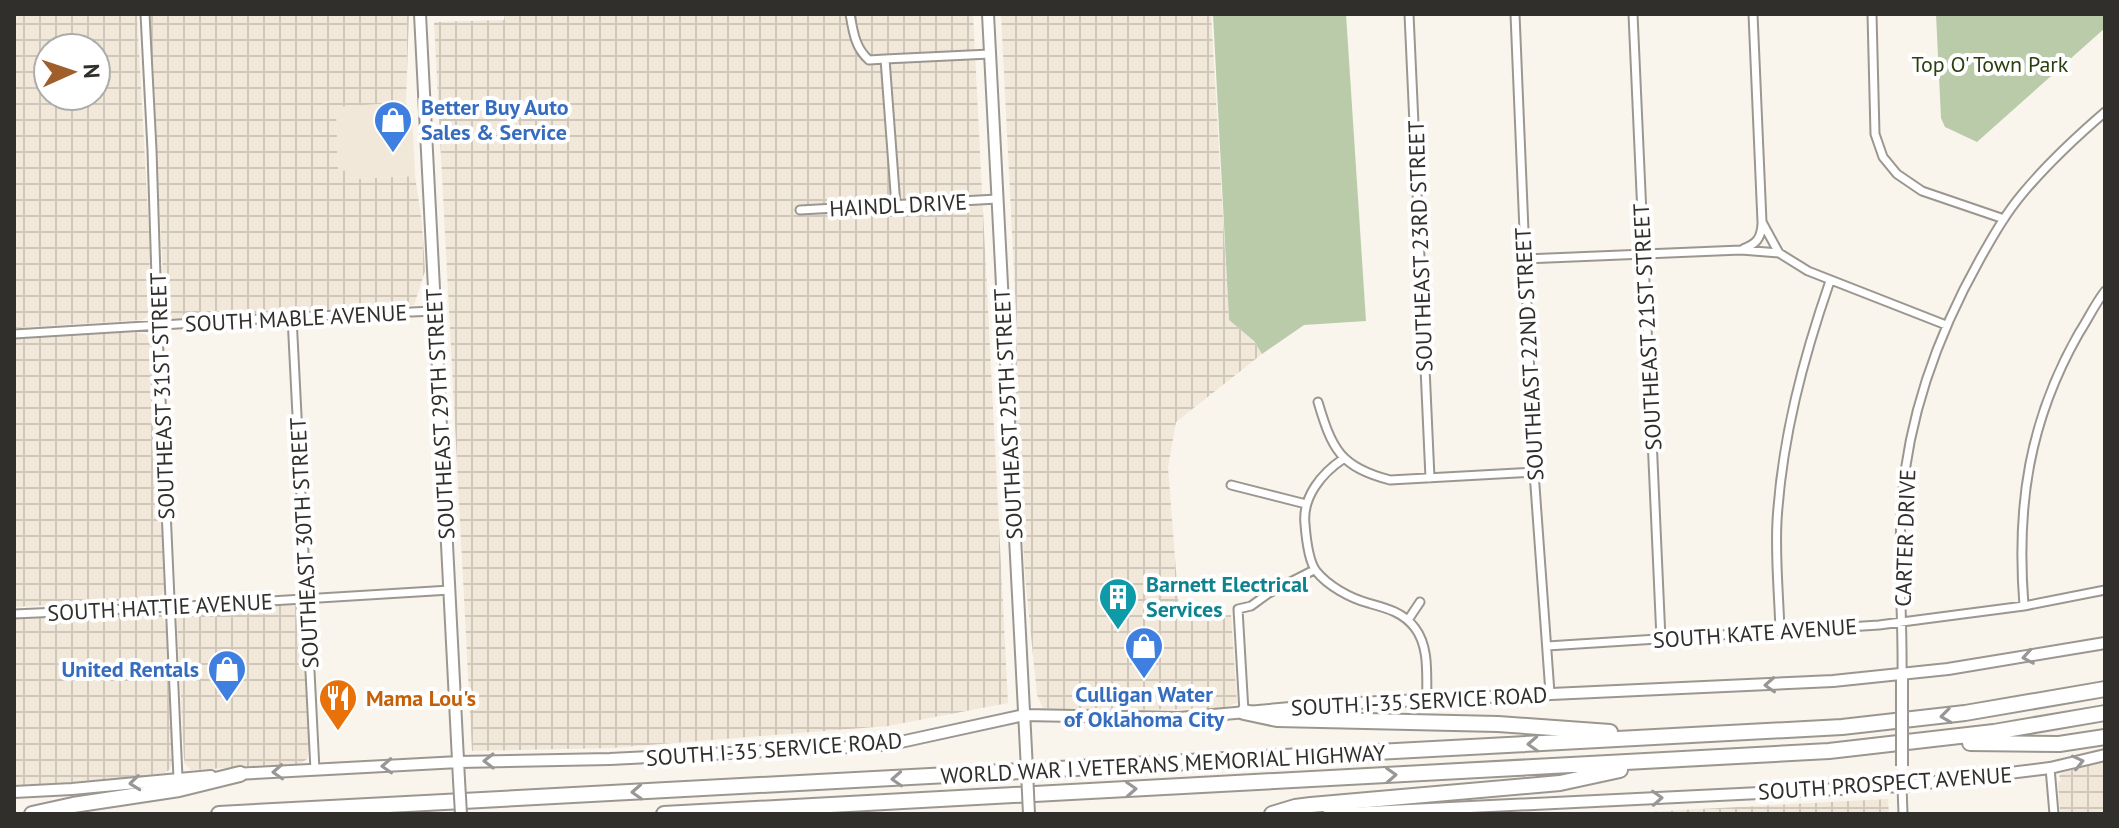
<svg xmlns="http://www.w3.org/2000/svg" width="2119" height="828" font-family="'PT Sans',sans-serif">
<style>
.built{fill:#f1e8d9}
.industrial{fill:url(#industrial-grid);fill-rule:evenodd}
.green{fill:#bacbaa}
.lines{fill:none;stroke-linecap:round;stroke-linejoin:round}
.street-casing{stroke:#9b9790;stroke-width:11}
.secondary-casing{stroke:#9b9790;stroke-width:14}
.highway-casing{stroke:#9b9790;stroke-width:18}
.street{stroke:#fff;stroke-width:7}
.secondary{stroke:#fff;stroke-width:10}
.highway{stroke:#fff;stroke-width:14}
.secondary-bridge-casing{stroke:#9b9790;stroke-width:14;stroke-linecap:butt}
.secondary-bridge{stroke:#fff;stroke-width:10}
.oneway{stroke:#989796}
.labels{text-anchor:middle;stroke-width:8;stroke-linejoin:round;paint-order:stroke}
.park-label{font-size:22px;fill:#2b400f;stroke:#fff}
.shop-label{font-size:22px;font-weight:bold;fill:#366cbe;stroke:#fff;text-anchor:start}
.street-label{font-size:22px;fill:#312f2c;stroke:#fff}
.culture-label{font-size:22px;font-weight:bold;fill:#0d838f;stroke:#fff;text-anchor:start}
.food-label{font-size:22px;font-weight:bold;fill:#c56008;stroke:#fff;text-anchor:start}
</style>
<defs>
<pattern id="industrial-grid" width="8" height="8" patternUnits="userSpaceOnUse" patternTransform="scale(2)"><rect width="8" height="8" fill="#f1e8d9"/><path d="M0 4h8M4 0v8" fill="none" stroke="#cfc7ba"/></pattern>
</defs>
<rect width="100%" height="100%" fill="#f9f4ec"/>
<path class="built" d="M406,102L407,107L412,112L415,176L354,179L338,171L336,106Z"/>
<path class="industrial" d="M14,14H137L150,252L149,305L147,317L142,320L14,328ZM96,48V96H48V48Z
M149,14H409L406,102L336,107L338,171L354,170L355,179L415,176L422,222L425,271L414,305L180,319H172L165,314Z
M505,14H973L1008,703L888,726L611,748L472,751L434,22L504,20Z
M1001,14H1211L1229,320L1254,341L1262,354L1176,422L1168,467L1179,610L1184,617L1231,615L1237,703L1220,709L1061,710L1043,708L1037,695L1025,576L1017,438L1015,377L1017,332Z
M137,332L147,335L152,344L165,588L162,595L155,599L14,607V338Z
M294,603L299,604L304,611L309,750L307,759L300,764L191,770L185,764L184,759L177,621L180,612L189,608Z
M152,611L161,614L166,625L172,754V764L169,770L165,773L137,777L14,786V618Z
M2105,761V814H2060L2058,782L2061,781L2059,776L2062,773Z
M1888,799L1889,814H1614L1682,810Z"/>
<path class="green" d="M1213,14H1346L1366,321L1304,325L1262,354L1254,341L1229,320Z
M1936,14H2105V28L1977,142L1945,127L1941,118Z"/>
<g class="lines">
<defs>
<path id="street" d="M145,14L152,150L157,309L178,778
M850,14C853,31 855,48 869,60L885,59L896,206
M1409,14L1430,478
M1515,14L1534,472L1550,693
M1633,14L1661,639
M1753,14L1762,222L1779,253
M1872,14L1875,134L1883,157L1897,174L1922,191L2004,219
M885,59L990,54
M800,210L997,199
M1743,249C1756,244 1761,239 1762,224
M1525,259L1741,250L1779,253L1808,271L1946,325
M292,317L315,770
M14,334L292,317L435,311
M1318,402C1332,449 1340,467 1390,480L1534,472
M1343,459C1322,473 1302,497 1305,524C1306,537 1308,560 1316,571C1328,586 1350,598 1368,603C1386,608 1403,612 1415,628C1430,648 1426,676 1427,700
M1231,485L1306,504
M2024,606C2016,505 2029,421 2079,333C2088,319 2095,304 2105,291
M14,614L171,607L450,590
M1408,620L1420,602
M1780,632C1779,595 1775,558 1777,521C1782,438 1803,359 1830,281
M1547,646L1879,625L2024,606L2105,590
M1902,675C1903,616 1897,558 1902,499C1909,413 1938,334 1980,259C1993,236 2006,213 2023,193C2048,163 2076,137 2105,112
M1244,712L1238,609L1251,606L1269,593L1314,570
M2050,768L2054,814
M1902,786L1903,814"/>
<path id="secondary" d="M420,14L459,780
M988,14L1026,750
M1902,700V675
M235,774L459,762L610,759L871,746L896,743L1024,715L1179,718L1336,704L1833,681L1948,669L2105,643
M14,792L72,789L211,776
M1328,814L1902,786L2050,768L2105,755"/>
<path id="highway" d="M1244,712L1277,719L1498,724L1610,732
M1970,743L2059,744L2105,737
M32,814L73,805L179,789L240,774
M219,814L1842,727L1965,713L2105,689
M664,814L1829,751L1994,732L2105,713
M1272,814L1295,807L1311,805L1560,783L1620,770"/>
</defs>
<use href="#street" class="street-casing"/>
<use href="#secondary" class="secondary-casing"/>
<use href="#highway" class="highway-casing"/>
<use href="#street" class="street"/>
<use href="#secondary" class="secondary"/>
<use href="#highway" class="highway"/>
<defs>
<path id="secondary-bridge" d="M1026,750L1029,814
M1902,766V700
M459,780L461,814"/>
</defs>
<use href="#secondary-bridge" class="secondary-bridge-casing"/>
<use href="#secondary-bridge" class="secondary-bridge"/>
</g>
<defs><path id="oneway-chevron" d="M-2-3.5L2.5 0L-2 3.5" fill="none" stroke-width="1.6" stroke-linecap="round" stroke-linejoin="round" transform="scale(2)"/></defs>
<g class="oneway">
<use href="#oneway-chevron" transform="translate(2028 657) rotate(170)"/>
<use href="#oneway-chevron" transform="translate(1770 685) rotate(177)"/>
<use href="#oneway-chevron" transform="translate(1946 716) rotate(172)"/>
<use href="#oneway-chevron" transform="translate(1533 744) rotate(177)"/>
<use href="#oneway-chevron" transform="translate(489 761) rotate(179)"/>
<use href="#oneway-chevron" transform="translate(2078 762) rotate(-13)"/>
<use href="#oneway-chevron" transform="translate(387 766) rotate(177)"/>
<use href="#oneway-chevron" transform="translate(278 772) rotate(177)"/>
<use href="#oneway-chevron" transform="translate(1391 775) rotate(-3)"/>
<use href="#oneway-chevron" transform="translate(897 779) rotate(177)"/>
<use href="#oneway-chevron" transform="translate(135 783) rotate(174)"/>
<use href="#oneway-chevron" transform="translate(1131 789) rotate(-3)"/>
<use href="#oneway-chevron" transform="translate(637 792) rotate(177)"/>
<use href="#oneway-chevron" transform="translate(1657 798) rotate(-3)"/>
</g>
<defs>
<symbol id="shop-pin" viewBox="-11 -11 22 30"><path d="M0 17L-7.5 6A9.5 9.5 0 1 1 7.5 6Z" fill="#3f7fe0" stroke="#fff"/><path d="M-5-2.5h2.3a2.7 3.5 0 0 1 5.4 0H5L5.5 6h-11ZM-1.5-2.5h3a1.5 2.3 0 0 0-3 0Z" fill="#fff"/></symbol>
<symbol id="building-pin" viewBox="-11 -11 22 30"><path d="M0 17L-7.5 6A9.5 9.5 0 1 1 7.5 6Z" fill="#0f9aa8" stroke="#fff"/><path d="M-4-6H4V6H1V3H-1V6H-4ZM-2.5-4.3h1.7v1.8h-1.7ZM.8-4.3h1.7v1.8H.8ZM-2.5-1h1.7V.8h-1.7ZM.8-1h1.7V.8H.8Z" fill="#fff"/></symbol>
<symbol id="restaurant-pin" viewBox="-11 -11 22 30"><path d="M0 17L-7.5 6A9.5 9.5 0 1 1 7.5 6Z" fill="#e8710a" stroke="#fff"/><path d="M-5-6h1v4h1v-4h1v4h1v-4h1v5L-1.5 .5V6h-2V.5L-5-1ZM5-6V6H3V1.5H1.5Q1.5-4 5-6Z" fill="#fff"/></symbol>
</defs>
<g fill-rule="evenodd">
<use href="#shop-pin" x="371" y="98" width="44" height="60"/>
<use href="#building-pin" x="1096" y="575" width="44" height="60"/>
<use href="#shop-pin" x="1122" y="624" width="44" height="60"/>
<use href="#shop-pin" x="205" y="647" width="44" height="60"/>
<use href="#restaurant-pin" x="316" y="676" width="44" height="60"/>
</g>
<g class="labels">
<g class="park-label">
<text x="1990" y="72">Top O' Town Park</text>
</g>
<g class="shop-label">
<text x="421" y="115">Better Buy Auto<tspan x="421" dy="25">Sales &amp; Service</tspan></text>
<text x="199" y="677" text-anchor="end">United Rentals</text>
<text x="1144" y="702" text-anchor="middle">Culligan Water<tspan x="1144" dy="25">of Oklahoma City</tspan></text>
</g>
<g class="street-label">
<text transform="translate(898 205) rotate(-3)" y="8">HAINDL DRIVE</text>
<text transform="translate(1420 246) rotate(-92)" y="8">SOUTHEAST 23RD STREET</text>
<text transform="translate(296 318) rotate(-3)" y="8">SOUTH MABLE AVENUE</text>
<text transform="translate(1647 327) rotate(-93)" y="8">SOUTHEAST 21ST STREET</text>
<text transform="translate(1529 354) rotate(-93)" y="8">SOUTHEAST 22ND STREET</text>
<text transform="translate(162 396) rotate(-92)" y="8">SOUTHEAST 31ST STREET</text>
<text transform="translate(440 414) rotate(-93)" y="8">SOUTHEAST 29TH STREET</text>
<text transform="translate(1008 414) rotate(-93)" y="8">SOUTHEAST 25TH STREET</text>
<text transform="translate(1905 538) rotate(-88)" y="8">CARTER DRIVE</text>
<text transform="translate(304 543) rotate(-93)" y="8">SOUTHEAST 30TH STREET</text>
<text transform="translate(160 607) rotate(-3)" y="8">SOUTH HATTIE AVENUE</text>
<text transform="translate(1755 633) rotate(-4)" y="8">SOUTH KATE AVENUE</text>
<text transform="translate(1419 701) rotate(-3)" y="8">SOUTH I-35 SERVICE ROAD</text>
<text transform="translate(774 749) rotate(-4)" y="8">SOUTH I-35 SERVICE ROAD</text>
<text transform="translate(1163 764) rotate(-3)" y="8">WORLD WAR I VETERANS MEMORIAL HIGHWAY</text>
<text transform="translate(1885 783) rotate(-4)" y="8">SOUTH PROSPECT AVENUE</text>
</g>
<g class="culture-label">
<text x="1146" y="592">Barnett Electrical<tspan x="1146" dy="25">Services</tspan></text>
</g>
<g class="food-label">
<text x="366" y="706">Mama Lou's</text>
</g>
</g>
<rect width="2119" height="828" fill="none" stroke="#312f2c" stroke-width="32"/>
<g transform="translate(72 72) rotate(87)"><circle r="38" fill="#ffffff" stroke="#adacab" stroke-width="2"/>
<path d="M0-6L14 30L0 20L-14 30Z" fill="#9f5e2a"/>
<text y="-12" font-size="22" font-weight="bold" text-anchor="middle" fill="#312f2c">N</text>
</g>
</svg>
